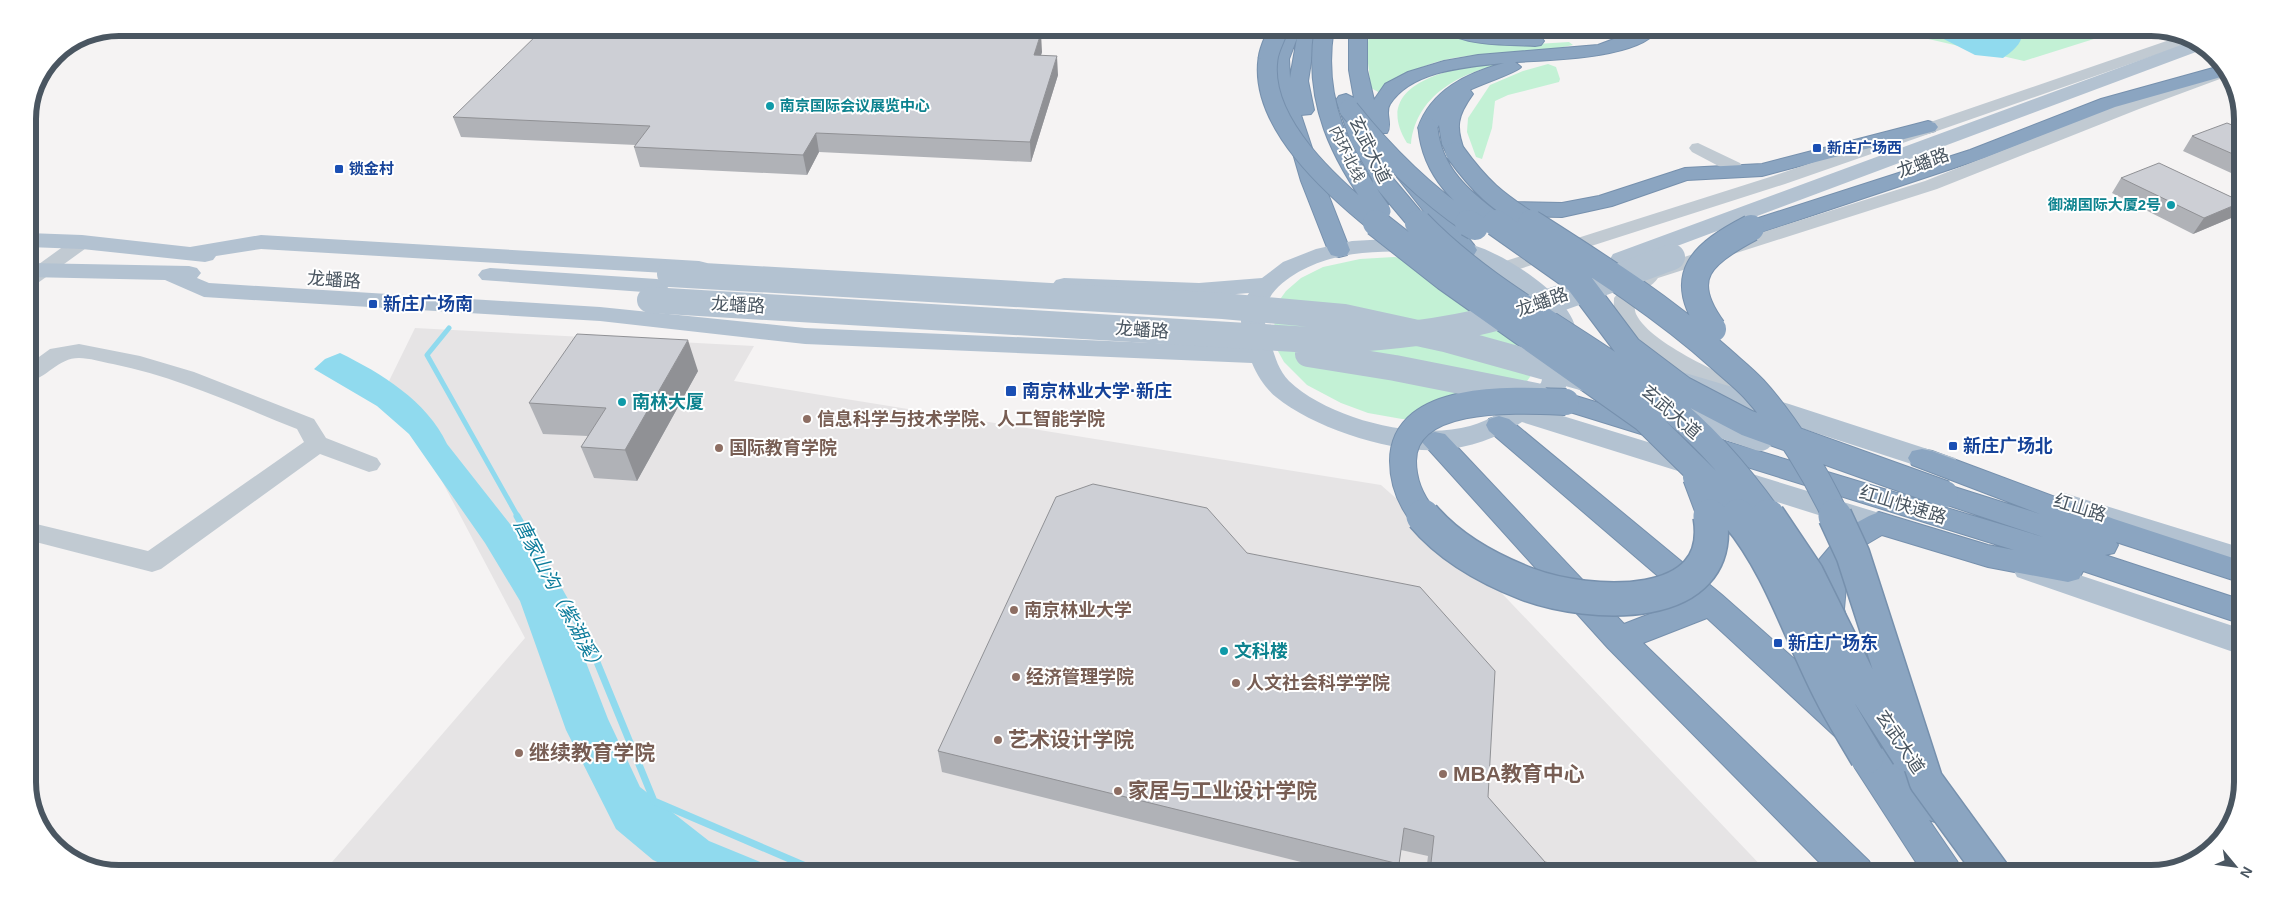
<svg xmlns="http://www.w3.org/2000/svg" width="2270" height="901" font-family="Helvetica,'Noto Sans SC',sans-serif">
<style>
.education{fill:#e6e4e5}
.green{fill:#c3f1d5}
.water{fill:#90daee}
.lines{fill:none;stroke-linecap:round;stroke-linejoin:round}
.stream-far1{stroke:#90daee;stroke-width:5}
.stream{stroke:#90daee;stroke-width:7}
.highway-casing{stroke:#7690ad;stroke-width:2}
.minor{fill:#c1cad2;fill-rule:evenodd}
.major{fill:#b3c2d1;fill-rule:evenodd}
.highway{fill:#8ba5c1;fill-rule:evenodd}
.highway-bridge-far2-casing{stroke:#7690ad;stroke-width:21;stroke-linecap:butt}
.highway-bridge-far1-casing{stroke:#7690ad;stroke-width:28;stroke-linecap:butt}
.highway-bridge-casing{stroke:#7690ad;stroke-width:36;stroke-linecap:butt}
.major-bridge{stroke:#b3c2d1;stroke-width:26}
.highway-bridge-far2{stroke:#8ba5c1;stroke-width:19}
.highway-bridge-far1{stroke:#8ba5c1;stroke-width:26}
.highway-bridge{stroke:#8ba5c1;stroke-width:33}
.wall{fill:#b0b2b7}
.shaded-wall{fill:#909195}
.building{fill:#cdcfd5;stroke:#909195}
.culture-dot{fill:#0f9aa8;stroke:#fff;stroke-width:2}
.transit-dot{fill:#1a4fb4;stroke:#fff;stroke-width:2}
.education-dot{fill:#8d6e63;stroke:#fff;stroke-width:2}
.labels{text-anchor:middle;stroke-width:4;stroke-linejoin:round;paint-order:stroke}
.far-culture-label{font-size:15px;font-weight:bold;fill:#0d838f;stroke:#fff;text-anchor:start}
.far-transit-label{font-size:15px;font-weight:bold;fill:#164399;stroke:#fff;text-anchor:start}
.far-street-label{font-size:15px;fill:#4a5661;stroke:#fff}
.street-label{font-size:18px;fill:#4a5661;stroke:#fff}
.transit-label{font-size:18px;font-weight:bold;fill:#164399;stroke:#fff;text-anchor:start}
.culture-label{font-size:18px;font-weight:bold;fill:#0d838f;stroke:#fff;text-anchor:start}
.education-label{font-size:18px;font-weight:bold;fill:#785e54;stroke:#fff;text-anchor:start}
.water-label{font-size:19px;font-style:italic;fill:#0c7c9b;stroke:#fff}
.near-education-label{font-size:21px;font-weight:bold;fill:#785e54;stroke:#fff;text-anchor:start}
.rim{fill:none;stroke:#4a5661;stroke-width:6}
</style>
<rect width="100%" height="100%" fill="#f5f3f3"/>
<path class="education" d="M415,328L754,346L734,381L1381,485L1492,583L1768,873L326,869L525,638L389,381Z"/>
<path class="green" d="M1369,31H1438L1465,38L1521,45L1569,42L1573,45C1523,57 1471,48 1422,67C1406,72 1393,83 1380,93L1371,88L1367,55Z
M1898,32H2116L2024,61Z
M1495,62H1513C1467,69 1416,92 1411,144L1407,143C1369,82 1454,68 1495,62Z
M1548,64L1556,67L1560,79L1559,82L1508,95L1495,101L1492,128L1482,159L1476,157L1467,132L1468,118L1490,85L1523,71Z
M1394,257L1432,262L1502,293L1532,374L1523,387L1444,419H1402L1368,413L1341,403L1307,385L1284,362L1273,342L1276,305L1286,291L1301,278L1323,267L1360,259Z"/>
<path class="water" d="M1930,32H2022C2023,44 2011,52 2003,58L1975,55Z
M340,353C381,373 427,401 447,444L554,580L608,719L640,787L709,841L780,870H674L653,860L616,829L566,730L520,601L485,543L409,434L377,406L314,369L325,359Z"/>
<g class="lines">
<path class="stream-far1" d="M449,328L427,355L518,517"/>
<path class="stream" d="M517,516L590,645L654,801L815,870"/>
<defs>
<path id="highway" d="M1282,30H1316L1308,81L1314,110L1311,114L1301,115L1323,181L1350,250L1347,255L1339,257L1331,255L1328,250L1301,181L1272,81L1271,59ZM1297,38L1290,78L1289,59Z
M1349,30L1367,31V70L1374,100L1385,84L1408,72L1444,61L1478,55L1598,45L1635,31H1657C1637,59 1547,60 1515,62L1521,67C1518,72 1479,85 1470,90L1473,94C1457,116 1455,127 1465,152L1462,156L1455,158L1448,156L1442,144L1439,125L1435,132H1421L1418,128C1431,90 1467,73 1504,63C1467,67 1412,70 1390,104C1384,113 1393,124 1387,133H1373L1361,114L1371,142L1393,180L1389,184L1382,186L1375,184L1351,142L1336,100L1339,96L1346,94L1354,98L1349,70Z
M1448,31L1535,36L1541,37L1544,41L1541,45L1535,46C1516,45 1459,46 1448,31Z
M2224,65L2228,75L2115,107L1984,158L1759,233L1751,235L1743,233L1740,228L1743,223L1970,150L2101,99Z
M1928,121L1935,123L1938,127L1935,131L1762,176L1687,180L1612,206L1562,217L1515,216L1452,205L1444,204L1441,199L1444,194L1452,193L1515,202L1562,203L1599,196L1685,168L1762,164Z
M1408,171L1415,173L1474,245L1477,250L1474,255L1466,257L1458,255L1397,177L1401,173Z
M1566,393L2043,537L1935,501L1931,494L1935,487L1945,484L2040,514L1912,465L1908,458L1912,451L1922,449L1932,451L2114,519L2239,560V582L2116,542L2118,545L2114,553L2105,555L2239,599V623L2083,571L2079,579L2068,582L1988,567L1882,535L1865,545L1848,564L1844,609L1847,620L1842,629L1831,632L1820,629L1812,609L1818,561L1845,529L1869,516L1879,512L1988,545L2014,550L1557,408L1553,402L1557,396Z
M1499,416L1509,419L1722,595L1948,795L1953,806L1948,817L1935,822L1929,820L1957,861L1963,873H1923L1855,768L1850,757L1852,752L1707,618L1643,643L1869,861L1875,873H1830L1608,648L1421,441L1425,434L1435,432L1445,434L1624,624L1686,600L1489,431L1486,425L1489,419Z"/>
</defs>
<use href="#highway" class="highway-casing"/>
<path class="minor" d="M2184,35L2193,42L1785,184L1510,272L1503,274L1496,272L1493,268L1496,264L1773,176Z
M2225,66L2228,76L2139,109L1937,189L1658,278C1653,286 1641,290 1634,299C1635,303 1634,309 1636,314C1652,347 1737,380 1770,396L1773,401L1770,406L1762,408L1754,406C1713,387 1633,358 1615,313C1613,309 1614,303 1614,298L1626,283L1643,273L1646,269L1925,181L2127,101Z
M1698,143L1740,163L1743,167L1740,171H1728L1692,152L1689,148L1692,144Z
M82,236L89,238L92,242L89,246L35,285L28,287V272L75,238Z
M79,344L140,356L194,372L314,419L326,438L377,458L381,464L377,470L369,472L320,454L161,569L152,572L28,540V522L148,551L304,442L297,429C237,405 177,377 113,364C102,362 89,358 79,358C58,358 47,378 28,382V365L50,349Z"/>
<path class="major" d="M2192,41L2204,49L1629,264L1621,266L1613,264L1610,259L1613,254Z
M28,233L82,235L190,247L261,235L699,261L707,263L711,268L707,273L699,275L261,249L216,256L213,260L205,262L82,249L28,247Z
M1424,237C1441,239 1457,240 1473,245C1504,254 1572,296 1576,331C1578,349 1570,369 1566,387L1562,393L1540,409L1889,516L1894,523L1889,530L1879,534L1522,422C1498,438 1469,448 1440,450C1390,453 1314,428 1276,397C1265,388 1257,375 1252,363L805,344L600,321L204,297L165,280L28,277V263L189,266L197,268L201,273L197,278L209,283L600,307L805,328L1247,347C1241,327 1236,312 1249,293L1199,297L1064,292L1056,290L1052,285L1056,280L1064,278L1199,283L1262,278L1283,262L1316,249L1352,241ZM1424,251C1435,252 1447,252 1458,255C1483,262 1540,298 1550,323C1557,341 1546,365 1541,383C1519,399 1497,419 1470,426C1417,441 1329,419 1289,381C1279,371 1275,357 1271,344C1268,333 1263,323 1265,311C1269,283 1309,264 1334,258C1363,250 1394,252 1424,251Z
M490,268L657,279L665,281L669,286L665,291L657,293L482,280L478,275L482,270Z
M1672,369L1789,404L1955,458L1959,465L1955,472L1945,475L1663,383L1659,377L1663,371Z
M2064,493L2239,547V569L2054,510L2050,503L2054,496Z
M2028,558L2239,628V654L2017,577L2013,569L2017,561Z"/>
<use href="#highway" class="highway"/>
<defs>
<path id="highway-bridge-far2" d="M1278,30C1275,39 1269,49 1268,59C1259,123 1333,188 1378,224
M1324,30C1313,101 1340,155 1381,211
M1349,109C1384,153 1423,192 1470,224
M1428,128C1432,173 1463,199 1497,224
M1455,152C1481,188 1496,200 1533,224
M1382,180L1419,224"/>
<path id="highway-bridge-far1" d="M1376,223L1446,278L1645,419L1717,490L1739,517
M1418,223C1489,297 1584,340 1663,402C1704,434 1739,475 1769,517
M1468,223L1475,227
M1496,223L1578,281L1629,349L1682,389L1747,423L1945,494
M1531,223C1597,265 1662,306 1720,358C1731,368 1744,378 1754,389C1786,424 1816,474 1836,517
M1713,329C1674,276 1703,253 1751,228
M1696,477L1711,517
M1424,517C1410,500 1403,483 1403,461C1403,392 1520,400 1566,402"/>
<path id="highway-bridge" d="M1423,516C1450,548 1488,569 1527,584C1588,607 1727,616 1710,516
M1738,516C1781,568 1800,635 1831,694C1842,716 1855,736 1867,757
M1768,516L1807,574L1860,681L1908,755
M1835,516L1853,555L1926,781L1993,873"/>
</defs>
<use href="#highway-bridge-far2" class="highway-bridge-far2-casing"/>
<use href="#highway-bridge-far1" class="highway-bridge-far1-casing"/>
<use href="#highway-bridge" class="highway-bridge-casing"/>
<path class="major-bridge" d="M670,274L1223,306L1344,317L1445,339L1585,378
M650,300L1329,341C1382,338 1436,333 1488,320C1551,304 1611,279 1672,257
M1308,354L1395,368L1536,396
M1665,406L1760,438"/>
<use href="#highway-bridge-far2" class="highway-bridge-far2"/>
<use href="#highway-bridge-far1" class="highway-bridge-far1"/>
<use href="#highway-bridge" class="highway-bridge"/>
</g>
<path class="wall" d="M1042,52L1041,55L1058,75L1031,162L819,152L807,175L640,167L634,147L636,145L461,137L453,117Z
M2242,129V178L2183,151L2192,136Z
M2121,178L2242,203L2231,218L2193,234L2112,193Z
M698,371L637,481L594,478L581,447L588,436L543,434L529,403Z
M1247,553L1488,797L1545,862L1589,872H1426L1428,856L1401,850L1399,864L1397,872H1341L942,772L938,751Z"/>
<path class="shaded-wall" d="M1041,33L1042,52L1035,74L1034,55Z
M1057,56L1058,75L1031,162L1030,142Z
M816,133L819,152L807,175L803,155Z
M2242,202L2231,218L2193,234L2204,218Z
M688,340L698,371L637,481L625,450Z"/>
<path class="building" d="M543,29H945L1041,33L1034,55L1057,56L1030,142L816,133L803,155L634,147L650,126L453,117Z
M2227,123L2242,129V158L2192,136Z
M2159,163L2242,202L2204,218L2121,178Z
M577,334L688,340L625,450L581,447L606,408L529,403Z
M1093,484L1207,508L1247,553L1420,587L1495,671L1488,797L1545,862L1589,872H1430L1434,836L1404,828L1399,864L938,751L1056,497Z"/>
<g class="culture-dot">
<circle cx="770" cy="106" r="5"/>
<circle cx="2171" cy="205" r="5"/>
<circle cx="622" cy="402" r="5"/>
<circle cx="1224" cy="651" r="5"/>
</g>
<g class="transit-dot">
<rect x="1812" y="143" width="10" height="10" rx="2.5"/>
<rect x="334" y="164" width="10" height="10" rx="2.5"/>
<rect x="368" y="299" width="10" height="10" rx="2.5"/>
<rect x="1005" y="385" width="12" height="12" rx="2.5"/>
<rect x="1948" y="441" width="10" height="10" rx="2.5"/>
<rect x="1773" y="638" width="10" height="10" rx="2.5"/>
</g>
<g class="education-dot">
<circle cx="807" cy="419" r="5"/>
<circle cx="719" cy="448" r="5"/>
<circle cx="1014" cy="610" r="5"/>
<circle cx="1016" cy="677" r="5"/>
<circle cx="1236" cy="683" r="5"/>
<circle cx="998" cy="740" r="5"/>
<circle cx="519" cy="753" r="5"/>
<circle cx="1443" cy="774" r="5"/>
<circle cx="1118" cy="791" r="5"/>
</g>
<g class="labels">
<g class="far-culture-label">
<text x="780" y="111">南京国际会议展览中心</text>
<text x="2161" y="210" text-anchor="end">御湖国际大厦2号</text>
</g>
<g class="far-transit-label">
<text x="1827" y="153">新庄广场西</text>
<text x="349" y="174">锁金村</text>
</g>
<g class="far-street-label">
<text transform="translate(1347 154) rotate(64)" y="5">内环北线</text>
</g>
<g class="street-label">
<text transform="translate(1370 150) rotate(64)" y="6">玄武大道</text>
<text transform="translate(1923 163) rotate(-20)" y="6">龙蟠路</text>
<text transform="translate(334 280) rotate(4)" y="6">龙蟠路</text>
<text transform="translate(1542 302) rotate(-19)" y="6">龙蟠路</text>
<text transform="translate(738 305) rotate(3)" y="6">龙蟠路</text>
<text transform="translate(1142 330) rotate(4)" y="6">龙蟠路</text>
<text transform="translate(1671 412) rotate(41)" y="6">玄武大道</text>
<text transform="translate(1903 505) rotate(17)" y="6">红山快速路</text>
<text transform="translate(2080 508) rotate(17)" y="6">红山路</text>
<text transform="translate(1900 742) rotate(56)" y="6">玄武大道</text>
</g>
<g class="transit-label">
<text x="383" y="310">新庄广场南</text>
<text x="1022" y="397">南京林业大学·新庄</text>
<text x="1963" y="452">新庄广场北</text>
<text x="1788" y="649">新庄广场东</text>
</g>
<g class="culture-label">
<text x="632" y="408">南林大厦</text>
<text x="1234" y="657">文科楼</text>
</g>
<g class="education-label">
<text x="817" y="425">信息科学与技术学院、人工智能学院</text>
<text x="729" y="454">国际教育学院</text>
<text x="1024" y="616">南京林业大学</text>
<text x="1026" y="683">经济管理学院</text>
<text x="1246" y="689">人文社会科学学院</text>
</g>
<g class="water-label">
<text transform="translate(560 596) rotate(62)" y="7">唐家山沟（紫湖溪）</text>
</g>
<g class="near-education-label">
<text x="1008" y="747">艺术设计学院</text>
<text x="529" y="760">继续教育学院</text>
<text x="1453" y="781">MBA教育中心</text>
<text x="1128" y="798">家居与工业设计学院</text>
</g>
</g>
<path d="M0 0H2270V901H0ZM119 36H2151A83 83 0 0 1 2234 119V782A83 83 0 0 1 2151 865H119A83 83 0 0 1 36 782V119A83 83 0 0 1 119 36Z" fill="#fff" fill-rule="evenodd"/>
<path class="rim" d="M119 36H2151A83 83 0 0 1 2234 119V782A83 83 0 0 1 2151 865H119A83 83 0 0 1 36 782V119A83 83 0 0 1 119 36Z"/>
<g transform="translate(2235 866) rotate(119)" stroke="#ffffff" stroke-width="4" paint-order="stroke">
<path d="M0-4L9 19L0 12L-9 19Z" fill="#4a5661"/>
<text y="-8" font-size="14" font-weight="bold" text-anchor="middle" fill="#4a5661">N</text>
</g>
</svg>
